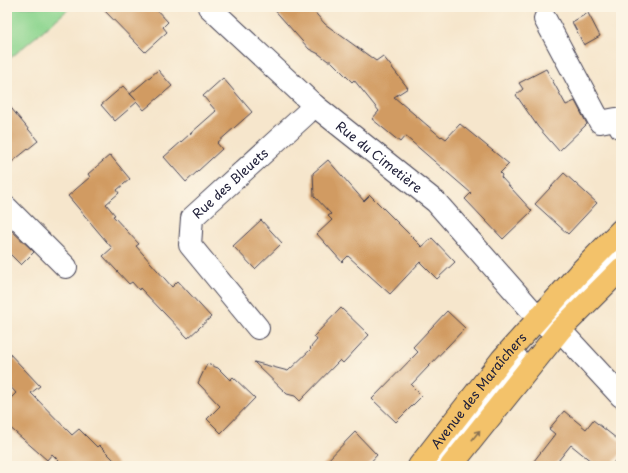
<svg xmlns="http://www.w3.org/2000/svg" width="628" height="473" font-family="'Playpen Sans',sans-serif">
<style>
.green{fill:#8ed690;stroke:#587c66}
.building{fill:#d19b62}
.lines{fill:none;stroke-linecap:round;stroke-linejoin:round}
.minor-casing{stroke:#423f51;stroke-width:24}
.major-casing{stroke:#423f51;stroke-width:24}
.minor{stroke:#fff;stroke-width:22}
.major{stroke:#f3c26a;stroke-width:22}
.oneway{stroke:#8a7252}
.labels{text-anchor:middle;stroke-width:3.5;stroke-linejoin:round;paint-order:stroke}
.street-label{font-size:13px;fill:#22223b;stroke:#fcf5e5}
</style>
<rect width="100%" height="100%" fill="#fcf5e5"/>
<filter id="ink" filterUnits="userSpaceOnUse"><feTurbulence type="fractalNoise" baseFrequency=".025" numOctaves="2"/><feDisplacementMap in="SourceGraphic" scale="8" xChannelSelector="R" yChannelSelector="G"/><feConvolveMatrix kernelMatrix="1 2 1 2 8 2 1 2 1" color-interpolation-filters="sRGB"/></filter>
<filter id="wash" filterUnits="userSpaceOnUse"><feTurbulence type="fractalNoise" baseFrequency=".012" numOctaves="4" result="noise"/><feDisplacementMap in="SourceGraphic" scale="16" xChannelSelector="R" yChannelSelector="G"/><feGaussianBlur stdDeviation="0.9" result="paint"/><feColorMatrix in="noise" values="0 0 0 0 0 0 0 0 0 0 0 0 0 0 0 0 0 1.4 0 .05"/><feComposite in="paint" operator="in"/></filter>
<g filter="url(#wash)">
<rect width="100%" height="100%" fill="#f6e6cc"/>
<path class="green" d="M7,7H71L7,61Z"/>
<g id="blocks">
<path class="building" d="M101,7H154L168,22L163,27L167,32L145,52Z
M272,7H310L325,24L376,61L383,56L408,88L394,97L441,137L442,136L446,139L460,124L509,164L500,173L502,175L501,177L532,211L503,239L465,199L471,193L405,136L400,142L372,119L379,111L354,80L352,82L331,61H328L319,54L309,49Z
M588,13L600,36L584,45L572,22Z
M546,69L566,105L575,101L587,124L559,151L538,127L516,95L523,89L519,83Z
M158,70L172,86L144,110L137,102L115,121L101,105L123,86L136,100L130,94Z
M223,78L252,112L217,143L222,149L186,182L164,157L216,111L203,96Z
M7,103L38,141L7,166Z
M110,155L130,179L117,190L119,193L106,204L115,215L113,216L139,244L136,246L172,287L178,281L211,317L188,338L140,288L139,290L132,282L129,284L103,256L112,248L68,196L90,177L88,174Z
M328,160L364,201L370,195L422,247L432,238L455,262L437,279L420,262L390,294L348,256L342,262L317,234L332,220L328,216L331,214L314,196L313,173Z
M564,173L597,203L568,234L535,204Z
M261,220L282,243L255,269L233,246Z
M7,226L34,252L21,265L7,251Z
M341,308L369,335L343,363L340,360L300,401L295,396L287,394L254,362L288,371L311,349L310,348L317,340L314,336Z
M447,311L465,328L411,385L422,396L396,422L372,399L418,352L413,347Z
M7,351L40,386L31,393L72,435L79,429L97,447L99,445L120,466H64L52,454L47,460L7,425V402L16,393L7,383Z
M207,364L218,368L230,380L233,377L255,398L221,433L207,419L220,406L198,383Z
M564,411L586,429L593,420L621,442V453L611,466H597L571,445L554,466H530L555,434L549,429Z
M355,432L377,455L367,466H322Z"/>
</g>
</g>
<g filter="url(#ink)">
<use href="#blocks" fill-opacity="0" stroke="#423f51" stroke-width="1"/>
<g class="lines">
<defs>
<g id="minor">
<path id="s1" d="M209,7L314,105L436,202L533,312L540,317L560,330L621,396"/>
<path d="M545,19L600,122L616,119L621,128"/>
<path d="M7,208L66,267"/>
<path d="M545,325L621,250"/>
<path id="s2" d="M258,328L190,245L192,218L306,114L314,105"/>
<path d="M435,466L507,370L517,359"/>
</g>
<g id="major">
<path id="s3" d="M419,466L502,359L578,274L621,230"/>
<path d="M451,466L560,330L621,269"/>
</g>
</defs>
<use href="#minor" class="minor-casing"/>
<use href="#major" class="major-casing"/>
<use href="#minor" class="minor"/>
<use href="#major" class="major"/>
</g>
<defs><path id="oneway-shaft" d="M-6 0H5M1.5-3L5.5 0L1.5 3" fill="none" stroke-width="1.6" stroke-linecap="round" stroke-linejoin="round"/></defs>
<use class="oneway" href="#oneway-shaft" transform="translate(476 435) rotate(-51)"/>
</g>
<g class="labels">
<g class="street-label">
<text dy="5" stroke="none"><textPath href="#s1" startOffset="227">Rue du Cimetière</textPath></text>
<text dy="5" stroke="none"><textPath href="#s2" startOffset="186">Rue des Bleuets</textPath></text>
<text dy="5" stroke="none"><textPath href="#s3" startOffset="96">Avenue des Maraîchers</textPath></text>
</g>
</g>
<rect width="628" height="473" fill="none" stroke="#fcf5e5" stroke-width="24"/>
</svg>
